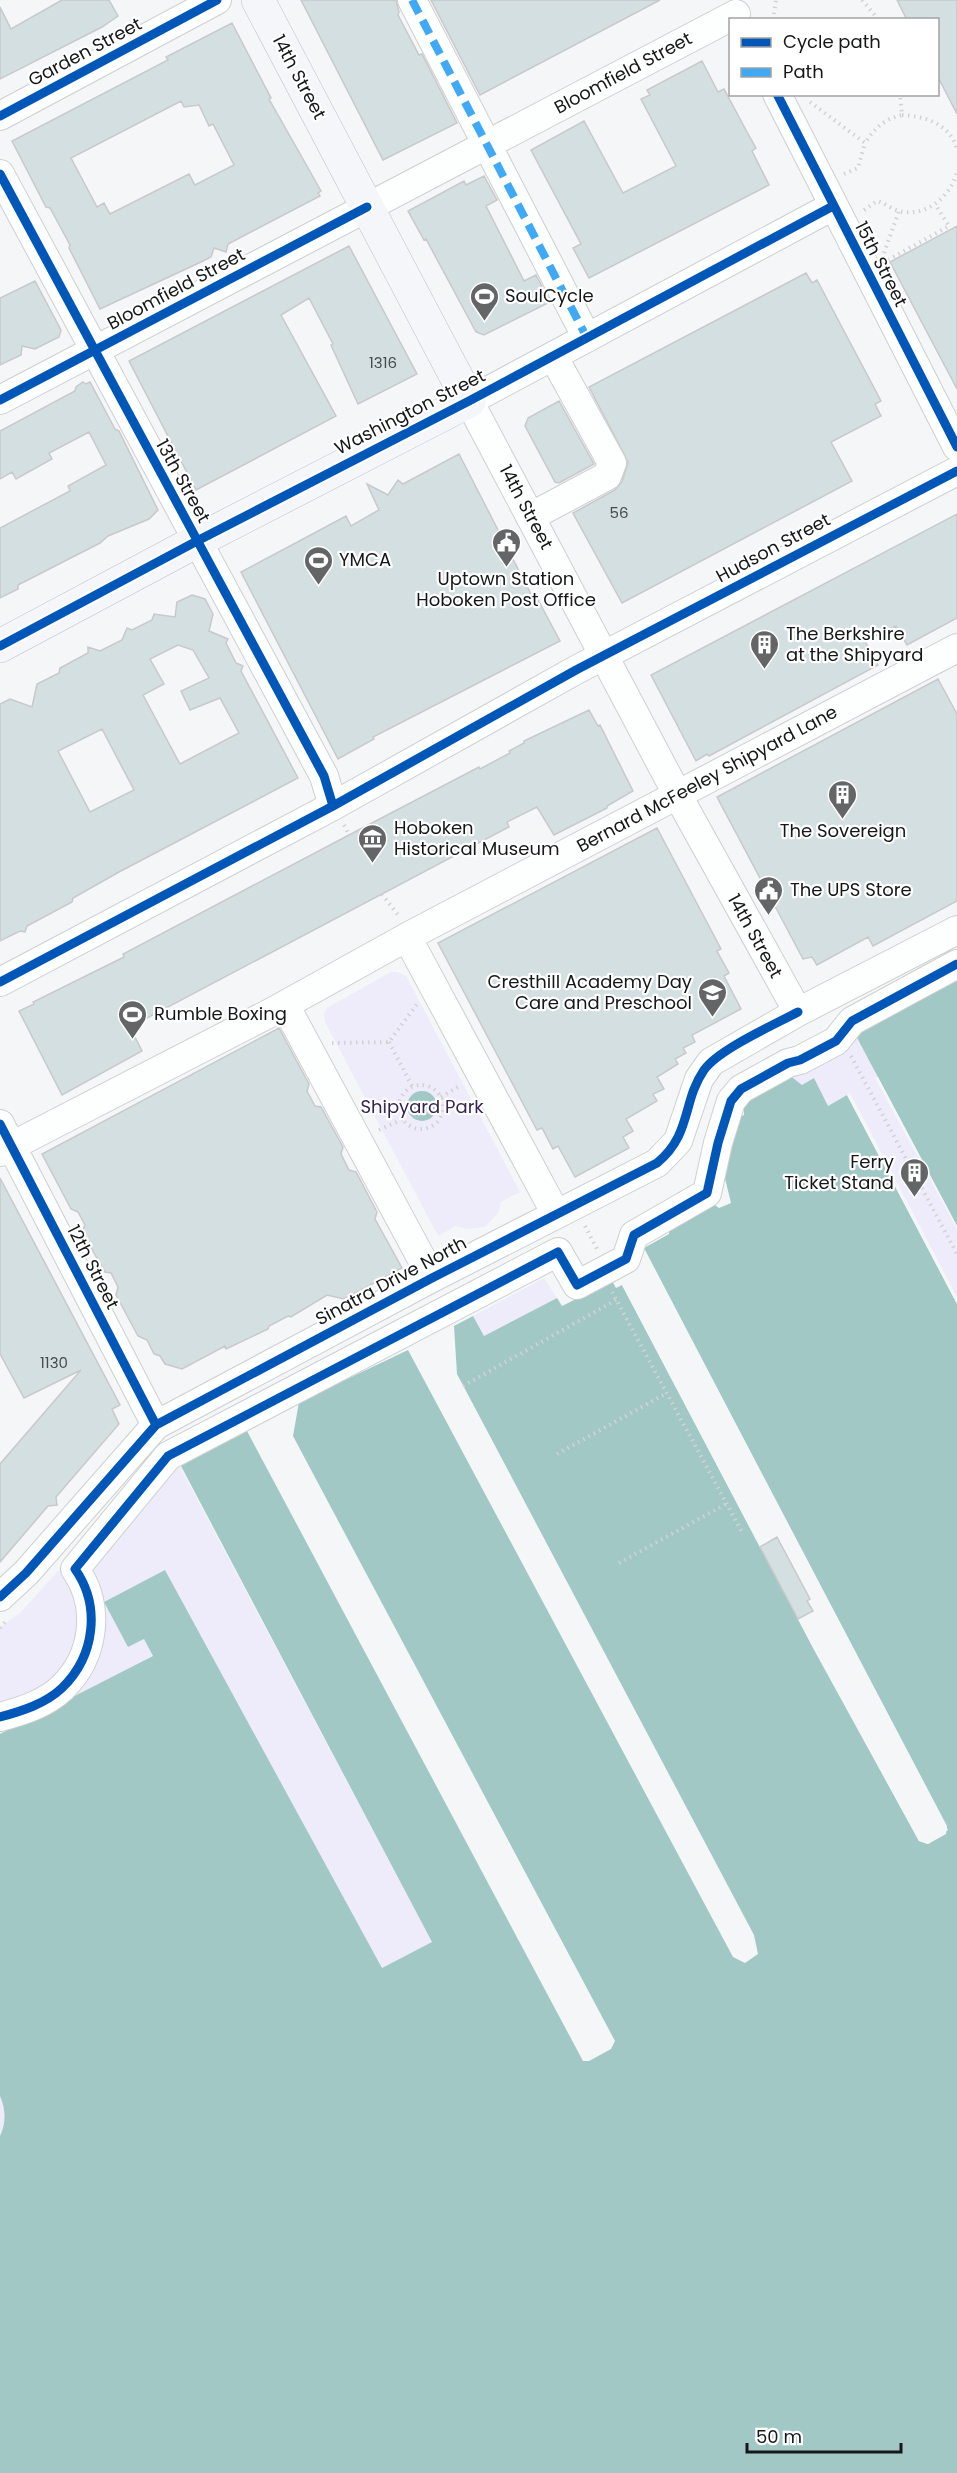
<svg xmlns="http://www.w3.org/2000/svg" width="957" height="2473" font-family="Poppins,sans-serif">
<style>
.green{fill:#eeecfa}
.water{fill:#a2c8c6}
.pier{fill:#f4f6f8}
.building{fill:#d4dfe2;stroke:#c8c9ca;stroke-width:1.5;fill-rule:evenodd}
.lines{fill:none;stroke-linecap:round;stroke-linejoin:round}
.minor-casing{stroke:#cecfd0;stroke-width:30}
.major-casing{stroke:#bfc1c7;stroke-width:34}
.path{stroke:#d2d2d3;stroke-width:4;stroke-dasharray:1.5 4.5;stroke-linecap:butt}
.minor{stroke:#fdfefe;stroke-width:28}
.major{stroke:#f5f6fa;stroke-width:33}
.quiet{stroke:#3fa9f5;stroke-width:8;stroke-dasharray:15 8;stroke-linecap:butt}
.cycleway-casing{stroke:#fff;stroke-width:13}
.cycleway{stroke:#0057b8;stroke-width:9}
.labels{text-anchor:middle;stroke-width:4.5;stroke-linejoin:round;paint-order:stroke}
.number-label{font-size:15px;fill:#464a4c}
.street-label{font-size:18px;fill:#161718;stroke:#fff}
.poi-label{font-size:18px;fill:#161718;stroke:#fff;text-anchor:start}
.park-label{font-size:18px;fill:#362455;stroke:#fff}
</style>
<rect width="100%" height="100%" fill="#f4f6f8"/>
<path class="green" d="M391,972H397L406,976L520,1192L501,1202L498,1213L485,1227L466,1229L456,1226L438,1236L325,1022L324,1014L327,1008Z
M855,1034L957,1226V1304L847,1095L828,1106L784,1071Z
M544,1278L557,1298L484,1337L473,1316Z
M170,1448L432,1942L382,1968L165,1570L128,1647L144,1639L153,1656L0,1734V1627L20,1613Z
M0,2096C6,2110 6,2123 0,2136Z"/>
<path class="water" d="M957,981V1226L855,1034Z
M784,1071L802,1085L814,1078L828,1106L847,1095L957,1304V2473H0V2136C6,2123 6,2110 0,2096V1734L153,1656L144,1639L128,1647L104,1602L165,1570L382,1968L432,1942L181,1466L247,1431L583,2061H589L611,2049L615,2041L293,1436L299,1402L408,1350L733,1957L745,1963L758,1954L754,1935L457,1374L454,1326L473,1316L484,1336L557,1298L562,1306L612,1281L616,1288L622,1285L798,1619L919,1841L928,1844L948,1830L644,1248L669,1234L670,1224L711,1202L719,1208L731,1203L721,1162L731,1121L744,1115L743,1094Z
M407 1106a15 15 0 1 1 30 0a15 15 0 1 1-30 0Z"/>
<path class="pier" d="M878,1077L957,1226V1229L875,1078Z
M850,1093L957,1297V1304L847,1095Z
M646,1253L947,1826L946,1834L928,1844L919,1841L813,1648L622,1285L624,1283L801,1618L921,1838L928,1841L943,1833L945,1827L644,1255Z"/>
<path class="building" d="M62,0H109L118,16L102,27L0,79V7L11,29Z
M301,0H396L399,12L398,15L419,55L422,54L457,123L383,160Z
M431,0H660L480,95Z
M897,0H957V114L938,77V20H907Z
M232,23L271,98L269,99L321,191L318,193L320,196L228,244L226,252L214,248L211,257L201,262L100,309L69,248L70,245L50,208L46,207L12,141L168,60L166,57ZM181,101L184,107L199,105L209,126L213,124L234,165L195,185L189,174L110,214L104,203L97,207L71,158Z
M702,61L718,92L724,89L747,132L756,148L752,151L769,185L589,278L573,248L581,244L531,150L584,121L623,193L676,166L641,99L650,95L647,90Z
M484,176L497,200L486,206L524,281L536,275L550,302L484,335L476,332L426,239L424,240L408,211L464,181L466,185Z
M957,226V389L890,262Z
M349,246L417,374L358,404L331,345L333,344L309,298L281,315L336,416L196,490L129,361Z
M806,273L812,283L817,280L881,401L875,404L881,416L831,442L852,481L622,603L573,513L615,490L622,482L628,462L589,387Z
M35,281L61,330L59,337L35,349L22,346L21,355L0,365V298Z
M83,382L86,384L90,382L115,429L119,431L158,510L149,519L108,536L100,543L18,585V589L0,598V528L70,491L68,486L106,465L89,432L49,453L52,459L16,479L12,472L0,479V431L75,391L76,387Z
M559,401L594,464L559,483L555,482L525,426L528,418Z
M459,454L534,600L537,598L560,641L373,737L374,739L338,759L241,572L346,516L351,526L379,510L367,484L388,495L398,480L403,484Z
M957,514V618L907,645L896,626L865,641L878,665L709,756L707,754L696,761L651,675Z
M192,595L205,599L213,614L209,631L228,639L226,643L236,663L243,666L241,671L298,778L119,872L73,898L72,902L27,926L25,932L20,931L0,941V704L10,699L32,707L37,684L59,673L60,668L88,653V647L100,651L122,640L127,628L132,630L152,620L154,614L175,617L177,602ZM178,645L193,650L209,678L181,691L190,710L220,698L239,733L180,764L143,695L164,684L150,659ZM102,729L134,790L90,812L58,751Z
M938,679L957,714V901L873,946L868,937L817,965L812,957L803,959L717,797Z
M589,710L598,726L600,725L633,791L607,806V808L554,835L537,807L507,822L509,827L130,1027L142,1051L62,1095L19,1011L34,1004L33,1002L124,957L123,954L349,835L479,767L480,769L510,753L509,751L524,743V741Z
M657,828L721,949L717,951L729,973L724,976L741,1009L692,1035L695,1042L683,1048L686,1053L675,1059L678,1064L657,1077L664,1089L653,1094L657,1101L626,1119L633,1131L623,1137L629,1148L575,1177L558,1146L553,1149L542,1128L537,1130L438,943Z
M279,1028L309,1084L307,1091L315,1106L321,1107L343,1147L341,1154L349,1170L356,1172L377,1212L375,1219L402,1268L344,1299L327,1295L291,1317L288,1316L269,1326L268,1329L226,1349L225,1346L182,1369L165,1364L160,1356L154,1354L147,1340L138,1336L116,1295L118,1287L111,1273L105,1272L82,1232L85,1225L78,1212L71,1209L42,1154Z
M0,1178L120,1405L112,1409L119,1424L56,1497L57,1505L48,1506L0,1562V1464L81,1370L24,1398L0,1354Z
M777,1537L810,1599L807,1601L813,1611L798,1619L760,1547Z"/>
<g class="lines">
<defs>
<path id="minor" d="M412,0L587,338
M777,94L957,447
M0,116L217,0
M0,174L324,776L333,806
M0,400L736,14
M530,517L607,476L612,463L553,356
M407,937L556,1214
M0,982L333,806L576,670L957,471
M285,1005L432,1278
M798,1012L677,794L469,401L833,206
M0,1124L156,1425
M0,1152L272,1012L407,937L957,648
M0,1597L26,1573L156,1425L432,1278L657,1163L678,1141L699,1079L711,1062L798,1012L957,930
M0,1717C22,1711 45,1704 62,1688C95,1656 101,1606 75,1569L168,1456L558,1252L577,1285L626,1259L634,1235L707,1193L718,1143L731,1101L741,1089L788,1063L800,1060L836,1041L852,1021L957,964"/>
<path id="major" d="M0,646L197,541L469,401L258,0"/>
</defs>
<use href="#minor" class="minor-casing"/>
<use href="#major" class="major-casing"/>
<path class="path" d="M862,0L879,20
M773,20L776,0
M810,102L865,143C875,128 884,119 902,115L900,94
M902,115C925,116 950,124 957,149
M844,174L858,168L865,143
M864,210L877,201C885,203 891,209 899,211C926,218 951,196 957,172
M884,253L899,211
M888,260L949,226L935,204
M344,825L349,835
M382,894L398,915
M389,1042L412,1086
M332,1043L389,1042L417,1004
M851,1056L957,1254
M399 1107a22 22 0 1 1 44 0a22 22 0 1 1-44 0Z
M441,1097L461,1085
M379,1130L403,1119
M585,1226L597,1249
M612,1292L743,1534
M463,1386L616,1300
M557,1454L667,1393
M619,1563L726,1504
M0,1628L6,1621"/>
<use href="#minor" class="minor"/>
<use href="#major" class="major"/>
<path class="quiet" d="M412,0L587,338"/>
<defs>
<path id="cycleway" d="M777,94L957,447
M0,116L217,0
M0,174L324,776L333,806
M0,400L367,207
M0,646L197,541L469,401L833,206
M0,982L333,806L576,670L957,471
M0,1124L156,1425
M0,1597L26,1573L156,1425L432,1278L657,1163C692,1134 682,1102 704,1070C719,1049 774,1025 798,1012
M0,1717C22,1711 45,1704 62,1688C95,1656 101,1606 75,1569L168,1456L558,1252L577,1285L626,1259L634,1235L707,1193L718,1143L731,1101L741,1089L788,1063L800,1060L836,1041L852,1021L957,964"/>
</defs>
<use href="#cycleway" class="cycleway-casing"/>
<use href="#cycleway" class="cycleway"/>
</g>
<defs>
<symbol id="stadium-pin" viewBox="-11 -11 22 30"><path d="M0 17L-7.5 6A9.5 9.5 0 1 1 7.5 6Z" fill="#646566" stroke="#fff"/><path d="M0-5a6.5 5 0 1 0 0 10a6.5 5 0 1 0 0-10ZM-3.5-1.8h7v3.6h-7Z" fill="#fff"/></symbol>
<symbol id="civic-pin" viewBox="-11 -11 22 30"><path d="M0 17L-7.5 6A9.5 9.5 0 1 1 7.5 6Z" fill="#646566" stroke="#fff"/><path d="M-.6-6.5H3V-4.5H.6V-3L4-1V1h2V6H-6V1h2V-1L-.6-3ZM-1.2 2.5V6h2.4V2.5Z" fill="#fff"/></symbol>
<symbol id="building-pin" viewBox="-11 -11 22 30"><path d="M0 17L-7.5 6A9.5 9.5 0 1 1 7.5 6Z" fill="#646566" stroke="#fff"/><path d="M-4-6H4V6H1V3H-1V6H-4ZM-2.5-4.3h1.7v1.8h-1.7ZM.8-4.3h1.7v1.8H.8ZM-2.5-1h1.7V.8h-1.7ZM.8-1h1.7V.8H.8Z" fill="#fff"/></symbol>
<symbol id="museum-pin" viewBox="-11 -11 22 30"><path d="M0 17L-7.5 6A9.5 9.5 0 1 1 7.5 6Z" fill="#646566" stroke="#fff"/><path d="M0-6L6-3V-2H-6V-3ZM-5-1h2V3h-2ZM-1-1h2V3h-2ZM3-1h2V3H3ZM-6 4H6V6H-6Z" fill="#fff"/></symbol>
<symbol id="school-pin" viewBox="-11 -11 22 30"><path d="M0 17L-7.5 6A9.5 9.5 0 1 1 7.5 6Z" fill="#646566" stroke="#fff"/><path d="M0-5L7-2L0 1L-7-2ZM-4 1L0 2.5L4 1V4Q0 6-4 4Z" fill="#fff"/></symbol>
</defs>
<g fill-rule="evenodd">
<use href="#stadium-pin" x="468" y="280" width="33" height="45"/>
<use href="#civic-pin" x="490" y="526" width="33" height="45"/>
<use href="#stadium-pin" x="302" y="544" width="33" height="45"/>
<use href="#building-pin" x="748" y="628" width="33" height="45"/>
<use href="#building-pin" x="826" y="778" width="33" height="45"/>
<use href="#museum-pin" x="356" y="822" width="33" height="45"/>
<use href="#civic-pin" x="752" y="874" width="33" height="45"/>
<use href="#school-pin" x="696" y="976" width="33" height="45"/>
<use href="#stadium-pin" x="116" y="998" width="33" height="45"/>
<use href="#building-pin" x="898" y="1156" width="33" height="45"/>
</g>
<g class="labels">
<g class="number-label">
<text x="383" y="368">1316</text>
<text x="619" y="518">56</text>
<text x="54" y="1368">1130</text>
</g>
<g class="street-label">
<text transform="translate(85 52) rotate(-28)" y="6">Garden Street</text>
<text transform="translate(623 73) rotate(-28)" y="6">Bloomfield Street</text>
<text transform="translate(299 77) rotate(62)" y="6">14th Street</text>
<text transform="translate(881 264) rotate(63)" y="6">15th Street</text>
<text transform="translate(176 289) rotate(-28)" y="6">Bloomfield Street</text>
<text transform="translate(410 412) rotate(-27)" y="6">Washington Street</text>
<text transform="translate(183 481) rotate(61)" y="6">13th Street</text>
<text transform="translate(526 507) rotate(62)" y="6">14th Street</text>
<text transform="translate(773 548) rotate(-28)" y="6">Hudson Street</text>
<text transform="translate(707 779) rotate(-28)" y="6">Bernard McFeeley Shipyard Lane</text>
<text transform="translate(755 936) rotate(61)" y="6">14th Street</text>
<text transform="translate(93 1267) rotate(63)" y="6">12th Street</text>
<text transform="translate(391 1281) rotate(-28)" y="6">Sinatra Drive North</text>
</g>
<g class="poi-label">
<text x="505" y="302">SoulCycle</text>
<text x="339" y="566">YMCA</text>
<text x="506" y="585" text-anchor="middle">Uptown Station<tspan x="506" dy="21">Hoboken Post Office</tspan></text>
<text x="786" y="640">The Berkshire<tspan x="786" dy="21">at the Shipyard</tspan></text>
<text x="394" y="834">Hoboken<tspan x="394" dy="21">Historical Museum</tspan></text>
<text x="843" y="837" text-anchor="middle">The Sovereign</text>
<text x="790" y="896">The UPS Store</text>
<text x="692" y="988" text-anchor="end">Cresthill Academy Day<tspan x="692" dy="21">Care and Preschool</tspan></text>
<text x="154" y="1020">Rumble Boxing</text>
<text x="894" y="1168" text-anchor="end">Ferry<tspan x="894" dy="21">Ticket Stand</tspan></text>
</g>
<g class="park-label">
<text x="422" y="1113">Shipyard Park</text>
</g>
</g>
<rect x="729" y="18" width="210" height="78" fill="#ffffff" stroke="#a2a2a3" stroke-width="1.5"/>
<rect x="741" y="38" width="30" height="9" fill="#0057b8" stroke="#a2a2a3" stroke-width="1.5"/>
<text x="783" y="48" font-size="18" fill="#161718">Cycle path</text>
<rect x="741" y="68" width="30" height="9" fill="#3fa9f5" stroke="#a2a2a3" stroke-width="1.5"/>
<text x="783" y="78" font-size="18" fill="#161718">Path</text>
<path d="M747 2443v9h154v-9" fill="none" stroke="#161718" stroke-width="3"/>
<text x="756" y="2443" font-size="18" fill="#161718" stroke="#ffffff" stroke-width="4.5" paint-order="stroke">50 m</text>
</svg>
